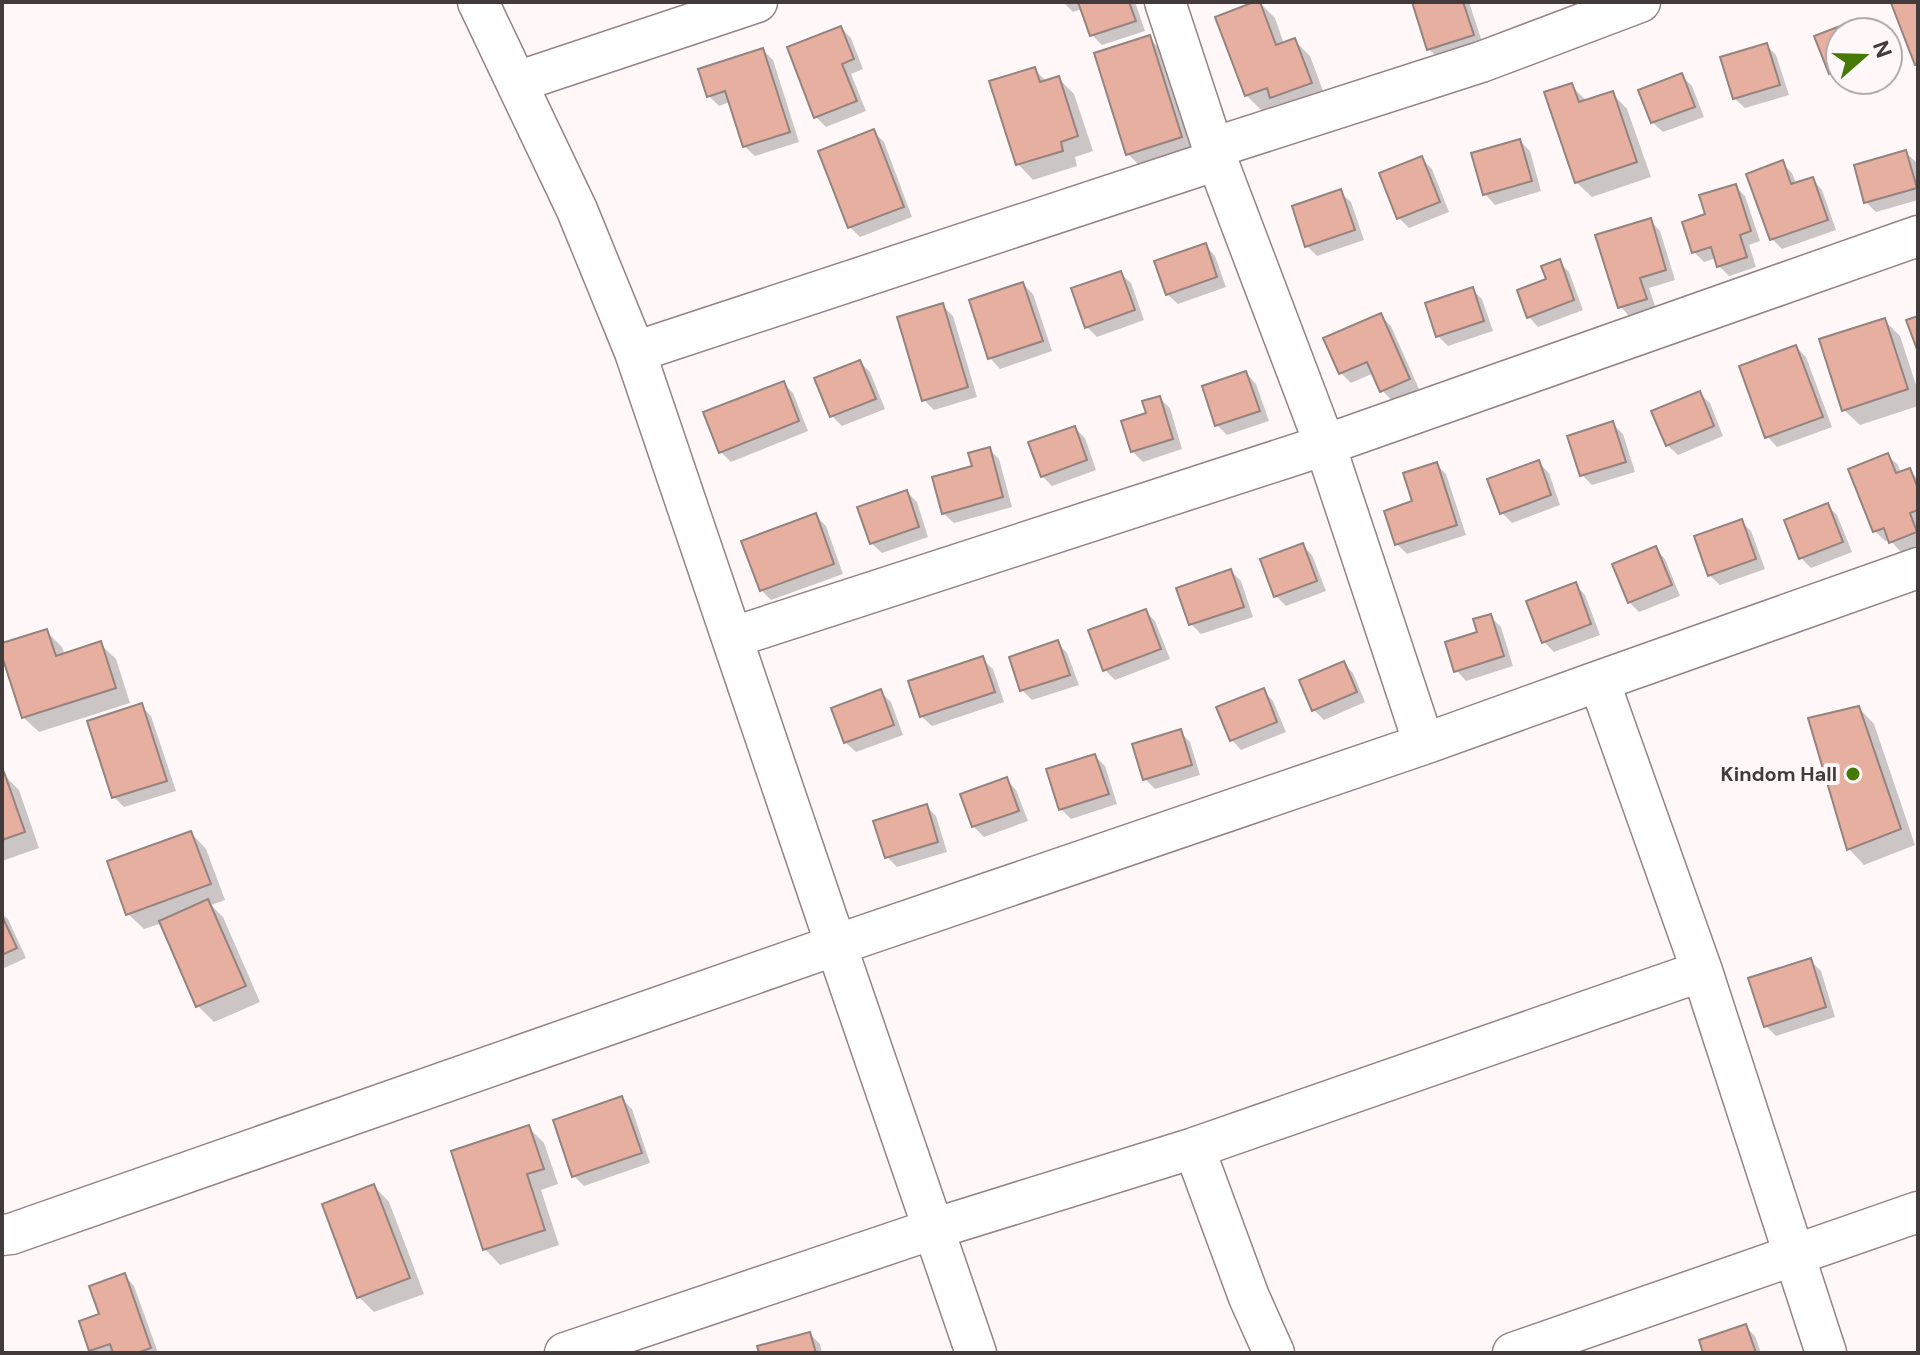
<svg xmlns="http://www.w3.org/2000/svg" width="1920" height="1355" font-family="'DM Sans',sans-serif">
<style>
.shadow{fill:#0003}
.building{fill:#e7af9f;stroke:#94837e;stroke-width:2}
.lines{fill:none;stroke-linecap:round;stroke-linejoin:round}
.minor-casing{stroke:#958385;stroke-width:43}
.minor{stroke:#fff;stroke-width:40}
.poi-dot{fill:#467a08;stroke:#fff7f8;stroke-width:3}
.labels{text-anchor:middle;stroke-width:8;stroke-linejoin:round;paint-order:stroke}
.poi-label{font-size:20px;font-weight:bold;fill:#433b3b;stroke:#fff7f8;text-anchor:end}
</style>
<rect width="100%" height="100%" fill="#fff7f8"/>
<path class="shadow" d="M1063,2H1135L1145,31L1102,45L1092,35L1082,9L1073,12Z
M1259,2L1275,18L1284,44L1294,40L1310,56L1326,99L1287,113L1279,104L1262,111L1246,95Z
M1414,2H1469L1483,45L1439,59L1428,48Z
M1853,24L1861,32H1840V80H1848L1841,83L1830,72L1817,37Z
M841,28L851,38L863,69L851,74L866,111L826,127L816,117Z
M1149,38L1164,53L1196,152L1143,169L1128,154Z
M1766,45L1776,55L1789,95L1745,108L1734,98Z
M763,50L773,60L799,142L755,156L744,146L730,102L719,106L709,96Z
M1034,69L1047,82L1058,78L1074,94L1093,151L1075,157L1077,166L1033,180L1018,164Z
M1682,76L1692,86L1704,117L1663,132L1652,122Z
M1571,86L1587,101L1612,93L1627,109L1651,177L1592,197L1576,182Z
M874,132L884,142L912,217L860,237L850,227Z
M1520,141L1530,151L1541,191L1495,205L1485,194Z
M1905,152L1916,162L1918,171V200L1876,212L1866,202Z
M1422,159L1432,169L1449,212L1409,228L1399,218Z
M1782,163L1792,173L1797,185L1812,179L1822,190L1836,230L1782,249L1772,239Z
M1735,186L1745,196L1760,241L1749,245L1756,267L1729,276L1719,266L1716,258L1704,262L1694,252L1708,216Z
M1340,192L1351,202L1364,240L1317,256L1307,246Z
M1650,220L1660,231L1675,280L1649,288L1656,309L1630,317L1620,306Z
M1205,245L1215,256L1226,287L1178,304L1167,294Z
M1559,262L1569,272L1583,310L1538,327L1528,316Z
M1120,273L1131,283L1144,320L1097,337L1087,327Z
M1023,284L1033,294L1052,351L1000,369L990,358Z
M1472,289L1482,299L1493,331L1448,346L1438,336Z
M943,306L953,316L977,397L934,410L924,400Z
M1380,316L1391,326L1419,389L1392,401L1382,390L1374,373L1351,383L1341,373Z
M1884,320L1900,336L1918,391V406L1860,425L1844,410Z
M1796,347L1806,357L1832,427L1777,447L1767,436Z
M860,362L870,372L885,409L842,426L832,416L817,379Z
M1246,373L1256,384L1269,421L1227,435L1217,425Z
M783,383L793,393L808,431L731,462L721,452Z
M1699,393L1710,403L1723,436L1678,455L1667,445Z
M1159,398L1170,408L1182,449L1143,462L1132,451Z
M1613,424L1623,434L1635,472L1592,485L1582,475Z
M1075,428L1085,438L1096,470L1052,486L1042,476Z
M989,449L999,459L1012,507L954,523L943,513Z
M1887,455L1898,465L1901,474L1909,470L1918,479V546L1901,552L1890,540L1885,541L1875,531Z
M1539,463L1549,473L1560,505L1512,523L1502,513Z
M1436,464L1446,474L1466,535L1407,554L1397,544L1415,503Z
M907,492L917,502L928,537L882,553L871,543Z
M1827,505L1837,515L1852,552L1811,568L1801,558Z
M816,516L826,526L843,574L771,600L761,590Z
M1741,521L1751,531L1765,569L1720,585L1709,575Z
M1302,545L1312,555L1326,591L1286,606L1276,596Z
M1655,548L1665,559L1680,596L1639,612L1629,602Z
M1231,571L1241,581L1253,617L1201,634L1191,624Z
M1575,584L1585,595L1600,635L1554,652L1544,642Z
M1145,611L1155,621L1170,659L1115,680L1105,670Z
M1490,616L1501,627L1513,666L1466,681L1456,670Z
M46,631L62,647L65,655L100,644L116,659L130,703L39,732L23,717L2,645Z
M1057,642L1067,653L1079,685L1032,700L1022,690Z
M982,659L993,669L1004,702L932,726L921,716Z
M1343,663L1353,673L1365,702L1324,720L1314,710Z
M1263,691L1273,701L1286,732L1241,750L1231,739Z
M881,692L891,702L903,735L856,752L845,742Z
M141,706L151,716L176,791L124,807L114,797Z
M1859,708L1874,724L1915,845L1864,865L1849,849Z
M1180,732L1190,742L1200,775L1155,789L1145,779Z
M1095,756L1105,766L1117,804L1071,819L1061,809Z
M3,774L19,790L39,848L2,861Z
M1006,779L1016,790L1028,821L984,837L973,826Z
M926,806L936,816L947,852L897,867L887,857Z
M191,833L206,849L225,900L211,905L223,917L260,1002L214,1022L198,1006L162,923L144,929L128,914Z
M2,914L8,919L26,958L2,969Z
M1810,960L1821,971L1835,1017L1776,1036L1766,1026Z
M622,1099L632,1109L650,1163L584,1186L574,1176Z
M529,1128L544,1143L558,1184L541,1190L559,1245L500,1265L485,1249Z
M374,1186L389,1202L424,1294L374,1312L359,1297Z
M124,1275L134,1286L158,1353H95L91,1350L102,1316Z
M1745,1326L1755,1336L1761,1353H1705Z
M810,1334L820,1344L822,1353H761Z"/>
<path class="building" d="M1078,2H1129L1136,21L1090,36Z
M1254,2H1260L1276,45L1295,38L1312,83L1270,98L1267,88L1245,96L1215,17Z
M1412,2H1463L1474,35L1427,50Z
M1895,2H1918V64L1915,65L1891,3Z
M1853,21L1857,32H1840V69L1829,74L1814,36Z
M841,26L854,59L842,64L857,101L814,118L787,47Z
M1150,35L1182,137L1126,155L1094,53Z
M1767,43L1780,85L1733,99L1720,57Z
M763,48L790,132L743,147L725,91L707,97L698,69Z
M1035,67L1040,82L1059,76L1078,136L1061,142L1063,151L1016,165L989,81Z
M1682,73L1695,107L1651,123L1638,90Z
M1572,83L1579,102L1613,91L1637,162L1575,183L1544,92Z
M874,129L904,207L848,228L818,151Z
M1520,139L1532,181L1483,195L1471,153Z
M1906,150L1917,188L1864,203L1854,165Z
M1422,156L1440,202L1397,219L1379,173Z
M1783,160L1791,184L1813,177L1828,220L1770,240L1746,174Z
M1736,184L1751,231L1740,235L1747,257L1717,267L1711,247L1692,253L1682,222L1705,214L1699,195Z
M1341,189L1355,230L1305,247L1292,206Z
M1651,218L1666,270L1640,278L1647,299L1618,308L1595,235Z
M1206,243L1217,277L1166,295L1154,261Z
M1560,259L1574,300L1527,318L1517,290L1546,279L1541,266Z
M1121,271L1135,310L1085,328L1071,288Z
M1023,282L1043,341L988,359L969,300Z
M1473,287L1484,321L1436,337L1425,303Z
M943,303L968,387L922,401L897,317Z
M1381,313L1410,379L1380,392L1367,362L1339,374L1323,338Z
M1918,316V352L1906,320Z
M1885,318L1908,389L1842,411L1819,339Z
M1796,345L1823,417L1765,438L1739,366Z
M860,360L876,399L830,417L814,378Z
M1246,371L1260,411L1215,426L1202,386Z
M784,381L799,421L719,453L703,412Z
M1700,391L1714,426L1666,446L1651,411Z
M1160,396L1173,439L1131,452L1121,421L1146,413L1142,401Z
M1613,421L1626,462L1580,476L1567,436Z
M1075,426L1087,460L1041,477L1028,442Z
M990,447L1003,497L942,514L932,477L972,466L968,453Z
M1888,453L1896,473L1910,468L1918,489V510L1910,513L1917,532L1889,543L1884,528L1873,532L1848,469Z
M1539,460L1551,495L1500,514L1487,479Z
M1437,462L1457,525L1395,545L1384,511L1412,501L1403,473Z
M907,490L919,527L870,544L857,507Z
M1828,503L1843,542L1799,559L1784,520Z
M816,513L834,564L760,591L741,541Z
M1742,519L1756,559L1708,576L1694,536Z
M1303,543L1317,581L1274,597L1260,559Z
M1656,546L1672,585L1628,603L1612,564Z
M1231,569L1244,607L1189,625L1176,588Z
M1576,582L1591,624L1542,643L1526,601Z
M1146,609L1161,649L1103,671L1088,630Z
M1491,614L1504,656L1454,672L1445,642L1477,632L1473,619Z
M47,629L56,656L101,641L116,688L22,718L2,656V643Z
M1058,640L1070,675L1020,691L1009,657Z
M983,656L995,692L920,717L908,681Z
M1344,661L1357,692L1312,711L1299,680Z
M1264,688L1277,722L1230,741L1216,707Z
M881,689L894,725L844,743L831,708Z
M142,703L167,781L112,798L87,721Z
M1859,706L1901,829L1847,850L1808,718Z
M1181,729L1192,765L1143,780L1132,744Z
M1095,754L1109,794L1059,810L1046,769Z
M4,772L25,832L2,840V773Z
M1007,777L1019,811L972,827L960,794Z
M927,804L938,842L885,858L873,821Z
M191,831L211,884L126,915L107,861Z
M208,899L246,986L196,1007L159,921Z
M2,916L17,948L2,955Z
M1811,958L1826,1007L1764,1027L1748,978Z
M622,1096L642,1153L572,1177L553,1120Z
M529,1125L544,1169L527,1174L545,1230L483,1250L451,1151Z
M374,1184L410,1278L357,1298L322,1204Z
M125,1273L151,1348L137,1353H113L110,1344L89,1351L79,1321L99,1314L89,1286Z
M1746,1324L1756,1353H1703L1699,1340Z
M810,1332L816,1353H759L757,1346Z"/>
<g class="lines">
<defs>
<path id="minor" d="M478,2L577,210L635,352L836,945L1424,744L1599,681L1702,971L1826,1353
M1165,2L1217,160L1325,445L1424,744
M517,82L757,2
M1213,148L1481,62L1640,2
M635,352L1217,160
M734,637L1325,445L1918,236
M1599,681L1918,568
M1194,1148L1249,1297L1274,1353
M2,1235L11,1234L836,945L976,1353
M565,1353L933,1229L1194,1148L1702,971
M1513,1353L1918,1212"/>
</defs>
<use href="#minor" class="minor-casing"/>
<use href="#minor" class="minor"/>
</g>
<circle class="poi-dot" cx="1853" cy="774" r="8"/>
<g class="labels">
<g class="poi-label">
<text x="1837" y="781">Kindom Hall</text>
</g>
</g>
<rect width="1920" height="1355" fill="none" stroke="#433b3b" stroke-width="8"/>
<g transform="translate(1864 56) rotate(70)"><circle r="38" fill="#fff7f8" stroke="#b4acac" stroke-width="2"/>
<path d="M0-6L14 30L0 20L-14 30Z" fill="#467a08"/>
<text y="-12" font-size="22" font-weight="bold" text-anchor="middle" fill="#433b3b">N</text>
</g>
</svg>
